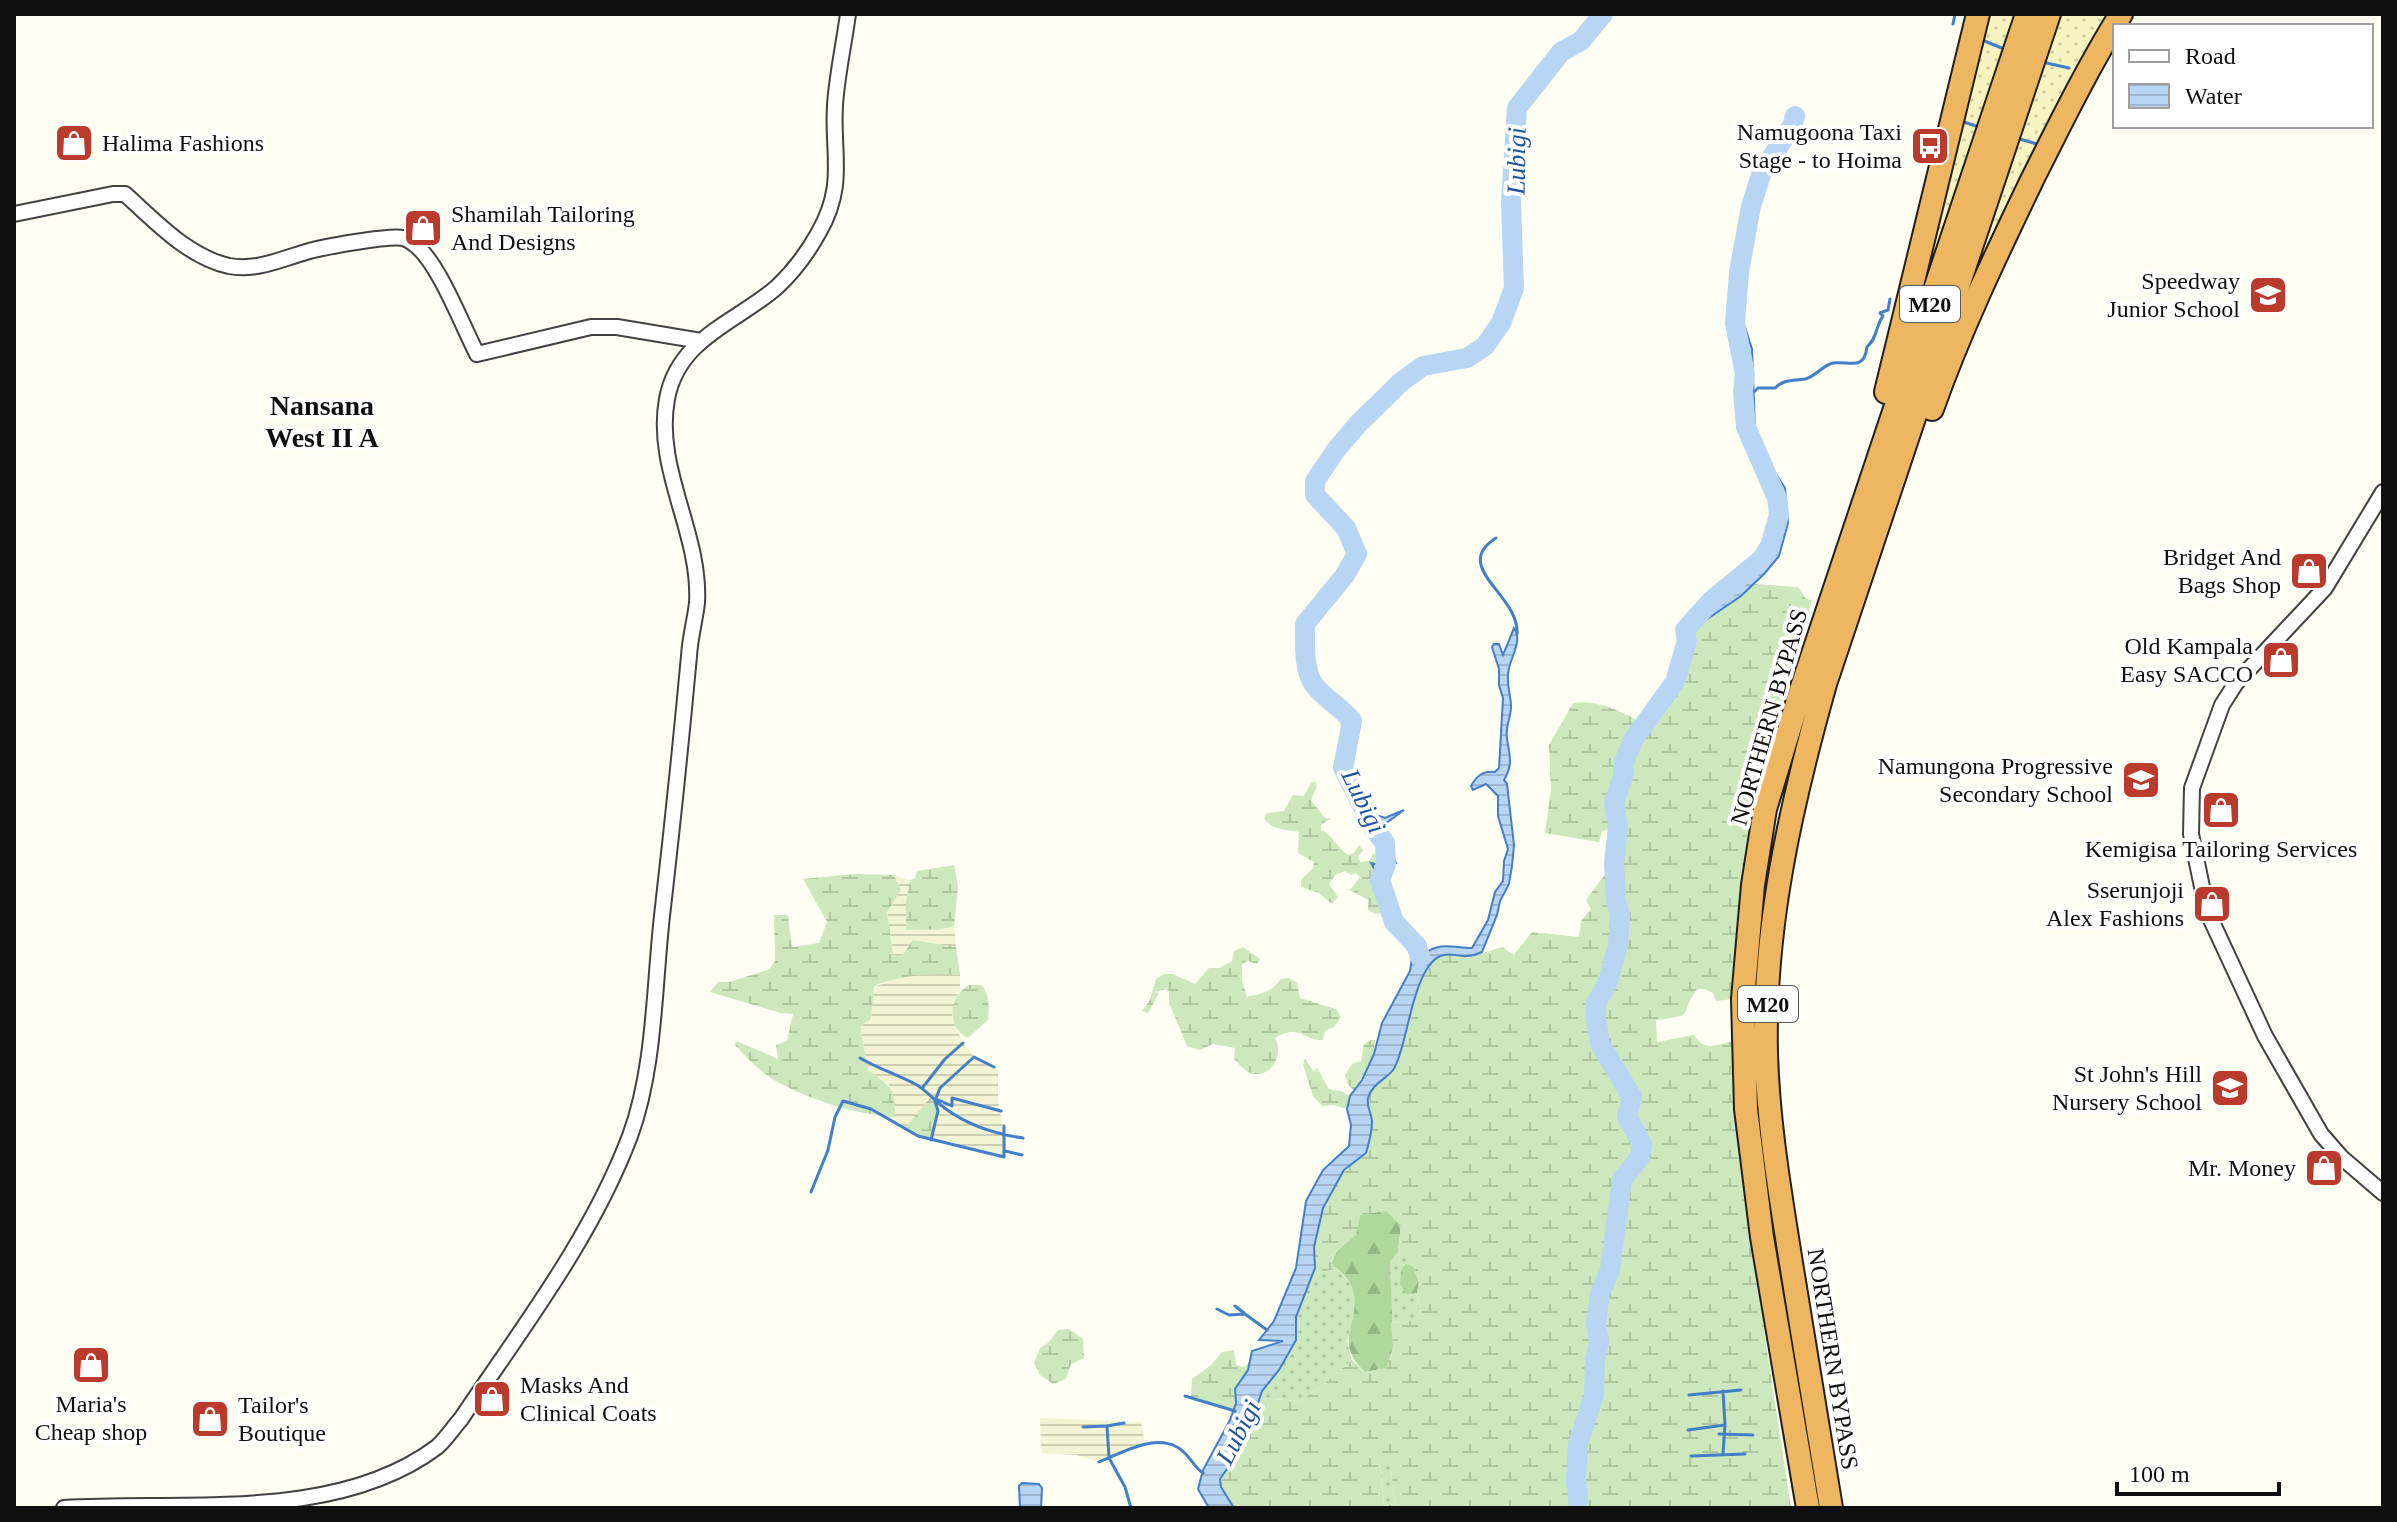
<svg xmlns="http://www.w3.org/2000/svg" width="2397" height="1522" font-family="Georgia,serif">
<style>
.farmland{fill:url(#farmland-rules)}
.grass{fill:url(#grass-dots)}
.forest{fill:url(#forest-firs)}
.wetland{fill:url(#wetland-marsh);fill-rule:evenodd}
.sand{fill:url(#sand-dots)}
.water{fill:url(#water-rules);stroke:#437fc8;stroke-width:2}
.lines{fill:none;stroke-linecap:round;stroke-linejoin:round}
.stream{stroke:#437fc8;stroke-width:3}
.river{stroke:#b9d5f4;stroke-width:20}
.minor-casing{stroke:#424242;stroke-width:18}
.highway-casing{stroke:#202020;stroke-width:26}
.minor{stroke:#fff;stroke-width:14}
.highway{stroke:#eeb660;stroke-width:22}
.labels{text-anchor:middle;stroke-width:8;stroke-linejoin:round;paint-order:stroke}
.shield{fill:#fff;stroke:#575757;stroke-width:2}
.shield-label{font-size:22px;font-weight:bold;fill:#0f0f0f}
.poi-label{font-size:24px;fill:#0f0f0f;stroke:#fff;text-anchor:end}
.street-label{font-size:24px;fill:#0f0f0f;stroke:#fff}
.water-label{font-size:26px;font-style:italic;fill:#1d529c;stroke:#fff}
.quarter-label{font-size:28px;font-weight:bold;fill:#0f0f0f;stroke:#fff}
</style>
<defs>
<pattern id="farmland-rules" width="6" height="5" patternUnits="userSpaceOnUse" patternTransform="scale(2)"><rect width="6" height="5" fill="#f2f4d3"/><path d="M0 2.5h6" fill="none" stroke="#ced0b4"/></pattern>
<pattern id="grass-dots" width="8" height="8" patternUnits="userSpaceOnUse" patternTransform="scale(2)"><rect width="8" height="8" fill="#cde8bc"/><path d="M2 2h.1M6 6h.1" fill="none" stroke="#afc6a0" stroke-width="1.8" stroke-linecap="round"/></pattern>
<pattern id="forest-firs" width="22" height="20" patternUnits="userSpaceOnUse" patternTransform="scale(2)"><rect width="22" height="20" fill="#aed89c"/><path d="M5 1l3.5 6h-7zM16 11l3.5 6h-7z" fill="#94b885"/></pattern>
<pattern id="wetland-marsh" width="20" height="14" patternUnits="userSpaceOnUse" patternTransform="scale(2)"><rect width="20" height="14" fill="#cde8bc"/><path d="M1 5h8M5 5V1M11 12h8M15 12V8" fill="none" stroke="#afc6a0"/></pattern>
<pattern id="sand-dots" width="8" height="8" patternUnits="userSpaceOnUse" patternTransform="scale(2)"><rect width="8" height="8" fill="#f8f4c0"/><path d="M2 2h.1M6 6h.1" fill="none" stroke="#d3d0a4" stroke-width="1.8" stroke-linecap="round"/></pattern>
<pattern id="water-rules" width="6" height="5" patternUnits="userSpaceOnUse" patternTransform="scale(2)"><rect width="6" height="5" fill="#b9d5f4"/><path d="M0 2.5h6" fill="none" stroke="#9eb6d0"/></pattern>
</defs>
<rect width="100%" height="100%" fill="#fefef2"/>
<path class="farmland" d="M894,875L910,880L906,902L930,927L944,930L954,926L956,947L913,940L901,957L893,955L887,912L901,890Z
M933,972L960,975V990L954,1002L952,1019L963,1043L974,1057L998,1070V1101L1006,1143L1004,1157L931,1140L938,1111L932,1098L905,1128L884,1116H895L889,1085L868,1070L860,1026L871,1019L874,987L909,974Z
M1040,1418L1141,1422L1145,1444L1099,1462L1077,1455L1041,1453Z"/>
<path class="grass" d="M1398,1252L1410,1257L1413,1266L1406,1264L1407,1293H1417L1420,1312L1413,1321L1391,1323L1390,1260Z
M1337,1269L1352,1284L1356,1307L1347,1342L1352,1360L1322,1386L1300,1401L1259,1398L1267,1384L1280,1370L1296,1340V1317L1313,1273Z
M1390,1461L1395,1504L1384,1506L1380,1463Z"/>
<path class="forest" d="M1386,1210L1401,1225L1398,1252L1390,1261L1393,1347L1387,1368L1365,1372C1330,1339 1364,1324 1352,1287C1349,1278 1338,1270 1331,1263L1337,1251L1355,1235L1360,1215Z
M1406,1264L1413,1266L1419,1282L1417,1293L1407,1294L1400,1284L1401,1270Z"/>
<path class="wetland" d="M1754,584L1798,587L1806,599L1812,600L1750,817L1738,916L1733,999L1716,1001L1713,993L1704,989H1697C1676,1019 1698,1014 1656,1020L1657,1042L1694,1035C1706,1053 1716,1044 1734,1041L1765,1337L1791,1508H1581L1578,1498L1577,1508H1234L1221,1487L1220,1479L1244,1445L1259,1398L1300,1401L1322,1386L1352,1360L1365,1372L1387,1368L1393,1347L1391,1323L1413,1321L1420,1312L1417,1293L1419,1282L1410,1258L1398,1252L1401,1225L1386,1211L1360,1215L1356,1235L1337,1251L1331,1262L1337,1269L1313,1273C1315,1265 1313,1256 1314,1247C1319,1206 1333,1178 1366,1152L1372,1120L1368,1104L1369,1094L1383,1077L1393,1070L1402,1046L1406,1025L1417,991L1431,963L1441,955L1451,954L1468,958L1502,947L1514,955L1532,932L1579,937L1581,921L1591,909L1586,900L1614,862L1617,828L1602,831L1599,842L1545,833L1551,790L1549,745L1573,703C1597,699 1623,712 1644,724L1675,682L1687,641L1703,622ZM1390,1461L1395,1504L1384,1506L1380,1464Z
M1315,781L1317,786L1311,800L1324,817L1330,819L1321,825V830C1332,834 1337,848 1348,855L1354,853L1359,845L1363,850L1358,856L1360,862L1369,861L1373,854L1380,852L1378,866L1376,868L1377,874L1383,873L1380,880L1390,912L1375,914L1368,910V900L1350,890L1360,877L1356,873L1351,875L1345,871L1335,875L1329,884L1338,897L1332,904L1319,893L1301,887V880L1313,868L1314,862L1298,853L1299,832C1287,829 1270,830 1264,818L1267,813L1284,811L1293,795L1304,796L1311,783Z
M954,865L958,886L954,926C940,932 922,928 906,930V902L910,880L915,878L917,871Z
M854,874L894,875L901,890L887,912L893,955L901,957L913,940L956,947L960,975C930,972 907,975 878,984L874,987L871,1019L860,1026L868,1070C890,1086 896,1088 895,1117C857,1115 803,1098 771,1078C756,1068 745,1056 734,1044L737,1041L778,1059L776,1045L787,1041L793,1014L781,1013L710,992L718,982H730L770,969L775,961L774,915H788L792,947L819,943L827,922L803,879Z
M1243,947L1260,959L1257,964L1248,961L1242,964V981L1247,997C1262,994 1271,992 1281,979L1289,978L1297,983L1300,998L1336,1009L1341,1017L1334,1027L1325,1031L1323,1040C1304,1041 1299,1023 1275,1038C1285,1054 1270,1082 1248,1072C1243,1069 1238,1063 1234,1059L1235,1048L1213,1044L1200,1050L1187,1046L1169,1003V991L1166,990L1170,988L1155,992L1159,993L1148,1013L1142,1011L1150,1000L1156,979L1164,974H1173L1195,984L1209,968H1219L1232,961L1234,951Z
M969,985H982C990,997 989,1006 988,1020L968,1038C946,1028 948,996 969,985Z
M1371,1040H1375L1374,1054L1354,1091L1347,1083L1345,1075L1352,1064L1361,1061L1364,1044Z
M1305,1059L1314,1072L1317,1068L1329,1089L1341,1091L1350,1096L1347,1109L1334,1105L1323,1106L1313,1096L1303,1065Z
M931,1097C942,1109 935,1125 931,1140L918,1136L905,1128Z
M1069,1329L1083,1339L1084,1358L1071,1364L1066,1379L1053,1384L1040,1375L1034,1363L1040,1348L1048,1343L1058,1330Z
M1234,1350L1236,1365L1244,1367L1250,1362L1248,1370L1235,1389L1234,1410L1191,1397L1192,1379L1211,1365L1222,1352Z"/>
<path class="sand" d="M1988,14H2017L1910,335Z
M2057,14H2110C2055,87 2031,178 1989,258C1980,274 1970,290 1960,306Z"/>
<path class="water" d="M1737,302L1752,349L1755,429L1774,471L1785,488L1788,523L1779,556L1765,573L1741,596L1703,622L1687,641L1693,628L1731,587L1765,563L1776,545L1781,519L1777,496L1769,486L1750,426L1748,382L1742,372L1744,361L1741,323L1735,308Z
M1514,628C1524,641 1508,660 1508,675C1507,686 1511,696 1511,707C1511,717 1505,727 1507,738C1509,755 1514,763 1504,780L1507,784L1514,845L1512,866L1509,884L1500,901L1497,915L1482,952C1461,962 1454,950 1440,956C1417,967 1409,1024 1402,1047C1400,1053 1397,1065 1393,1070C1385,1080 1372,1084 1368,1098C1366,1106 1372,1114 1372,1122C1372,1132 1369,1143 1366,1153L1344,1170L1323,1208L1314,1247L1315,1268L1296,1317V1340L1279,1370L1262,1391L1244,1445L1220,1479L1221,1487L1234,1508H1209L1198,1489L1203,1470L1230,1420L1236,1403L1235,1389L1248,1370L1252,1351L1283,1341L1259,1340L1274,1321L1296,1268L1306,1201L1323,1170L1349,1146L1351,1125L1347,1109L1350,1096L1362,1080L1374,1054L1382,1023L1410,971L1412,958L1406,944L1407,936L1417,937L1424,954C1440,941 1454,948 1472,948L1488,920L1495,892L1503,881L1504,861L1508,849L1498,816V796L1486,784L1473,790L1471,786C1477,775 1483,771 1495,772L1499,768L1503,698L1499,685V669L1492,647L1494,644H1499L1503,655Z
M1361,802L1373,814L1385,818L1404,810L1381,827L1396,863H1390L1383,873L1377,874L1371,863L1379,865L1380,844C1369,828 1353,825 1361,802Z
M1022,1483L1039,1484L1042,1488L1041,1508H1020L1019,1486Z"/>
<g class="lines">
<path class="stream" d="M1953,24L1955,14
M1982,40L2004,49
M2042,62L2069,68
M1961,121L1979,127
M2016,138L2037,144
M1755,391L1758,388H1775C1784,379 1793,381 1805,379C1815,377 1823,365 1833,363C1850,361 1864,371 1867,347C1878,337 1875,327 1883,316L1880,313L1888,310L1890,299
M1496,538C1450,567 1520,595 1517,634
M860,1058C879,1069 898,1075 917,1085C927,1091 936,1102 946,1109C969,1126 995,1134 1023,1138
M923,1087L945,1059L963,1043
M936,1099L952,1106V1098L1001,1111
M931,1140L938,1111L935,1101L940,1088L974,1057L994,1067
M1005,1151L1022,1155
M811,1192L828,1150L835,1117L843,1101L871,1109L918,1136L1004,1157V1126
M1235,1306L1244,1313
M1217,1309L1229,1315L1245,1314L1267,1330
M1689,1395L1741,1390
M1185,1396L1235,1411
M1124,1423L1107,1426L1109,1458L1125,1487L1131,1508
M1083,1427L1107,1426
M1688,1430L1725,1425L1723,1391
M1719,1434L1753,1435
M1723,1453L1725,1425
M1691,1456L1745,1454
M1099,1462C1122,1453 1152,1434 1177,1447C1189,1453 1193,1467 1203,1473"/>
<path class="river" d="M1420,957L1417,946L1394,922L1380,880L1386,864L1385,843L1374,829L1343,768L1352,721C1341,707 1325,699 1315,686C1303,672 1305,641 1305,624L1345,575L1357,554L1346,528L1315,495V481L1336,450L1358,424L1401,382L1423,366L1467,358L1485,346L1501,323L1514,288L1511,201L1517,108L1561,52L1581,41L1603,14
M1579,1508L1576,1480L1578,1444L1594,1395L1595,1361L1599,1342L1596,1324L1600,1293L1610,1270L1622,1180L1640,1157L1642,1144L1627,1117L1632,1097L1600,1044L1596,1018V1003L1607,984L1618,946L1620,915L1616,901L1614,862L1618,828L1614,803L1623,776L1624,762L1633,740L1675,682L1687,641L1685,630L1712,600L1762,559L1770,546L1779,515L1777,498L1746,427L1743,391L1745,374L1735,323L1739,273L1751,206L1762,172L1792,126L1795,116"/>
<defs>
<path id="minor" d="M14,214L113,194H125C155,221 188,257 229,266C257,271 281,259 306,252C323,247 389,235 403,238C407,239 410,241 414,244C438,261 462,325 477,354L591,327H617L701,341
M2383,492L2325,588L2236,683L2222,705L2192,788L2191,834L2207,911L2265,1036L2321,1134L2341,1157L2383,1193
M64,1508C186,1501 337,1522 437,1447C446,1439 453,1428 461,1419C522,1328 591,1239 630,1136C655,1068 654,987 662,916C672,829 681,743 689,656C690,638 695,620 697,603C701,533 654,469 667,399C678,338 737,322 777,287C794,271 808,252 819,232C846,185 832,154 835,105C837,75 844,44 848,14"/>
<path id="highway" d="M1886,392L1978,14
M1932,409C1960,330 1996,255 2032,180C2060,124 2088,67 2121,14
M1808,1508L1762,1237L1746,1109L1743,999L1753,885L1765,809L1802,687L2027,14
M1831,1508C1818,1426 1804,1345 1791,1263C1780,1193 1768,1124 1766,1053C1763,927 1791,805 1825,684L2049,14"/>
</defs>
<use href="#minor" class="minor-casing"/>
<use href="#highway" class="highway-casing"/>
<use href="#minor" class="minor"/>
<use href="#highway" class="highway"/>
</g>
<defs>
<symbol id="shop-square" viewBox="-11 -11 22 22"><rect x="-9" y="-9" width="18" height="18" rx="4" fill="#ba3a2c" stroke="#fff"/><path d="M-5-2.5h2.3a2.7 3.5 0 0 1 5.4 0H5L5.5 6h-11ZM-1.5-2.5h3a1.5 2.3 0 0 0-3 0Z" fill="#fff"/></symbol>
<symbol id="bus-square" viewBox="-11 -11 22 22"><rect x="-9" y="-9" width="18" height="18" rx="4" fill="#ba3a2c" stroke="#fff"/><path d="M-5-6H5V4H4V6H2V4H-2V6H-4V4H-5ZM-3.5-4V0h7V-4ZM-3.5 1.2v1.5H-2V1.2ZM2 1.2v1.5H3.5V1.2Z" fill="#fff"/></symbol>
<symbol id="school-square" viewBox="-11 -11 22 22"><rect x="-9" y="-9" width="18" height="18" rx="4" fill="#ba3a2c" stroke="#fff"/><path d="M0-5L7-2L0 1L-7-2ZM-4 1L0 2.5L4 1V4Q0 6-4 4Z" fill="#fff"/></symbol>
</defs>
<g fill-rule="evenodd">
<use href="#shop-square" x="52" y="121" width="44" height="44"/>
<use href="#bus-square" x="1908" y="124" width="44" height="44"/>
<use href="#shop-square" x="401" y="206" width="44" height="44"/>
<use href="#school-square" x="2246" y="273" width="44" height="44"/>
<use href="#shop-square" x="2287" y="549" width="44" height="44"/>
<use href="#shop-square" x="2259" y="638" width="44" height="44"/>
<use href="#school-square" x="2119" y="758" width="44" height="44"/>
<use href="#shop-square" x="2199" y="788" width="44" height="44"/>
<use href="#shop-square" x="2190" y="882" width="44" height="44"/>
<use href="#school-square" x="2208" y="1066" width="44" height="44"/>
<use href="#shop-square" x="2302" y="1146" width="44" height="44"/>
<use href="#shop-square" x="69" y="1343" width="44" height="44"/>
<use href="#shop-square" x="470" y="1377" width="44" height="44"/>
<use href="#shop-square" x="188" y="1397" width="44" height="44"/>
</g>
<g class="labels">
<g class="shield">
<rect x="1900" y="286" width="60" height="36" rx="6"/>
<rect x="1738" y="986" width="60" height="36" rx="6"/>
</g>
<g class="shield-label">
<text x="1930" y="312">M20</text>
<text x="1768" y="1012">M20</text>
</g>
<g class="poi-label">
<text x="1902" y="140">Namugoona Taxi<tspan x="1902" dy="28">Stage - to Hoima</tspan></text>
<text x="102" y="151" text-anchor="start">Halima Fashions</text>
<text x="451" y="222" text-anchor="start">Shamilah Tailoring<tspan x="451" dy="28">And Designs</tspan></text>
<text x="2240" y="289">Speedway<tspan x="2240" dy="28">Junior School</tspan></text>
<text x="2281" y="565">Bridget And<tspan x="2281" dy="28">Bags Shop</tspan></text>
<text x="2253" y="654">Old Kampala<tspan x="2253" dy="28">Easy SACCO</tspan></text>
<text x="2113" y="774">Namungona Progressive<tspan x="2113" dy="28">Secondary School</tspan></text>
<text x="2221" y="857" text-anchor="middle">Kemigisa Tailoring Services</text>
<text x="2184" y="898">Sserunjoji<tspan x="2184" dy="28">Alex Fashions</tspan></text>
<text x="2202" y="1082">St John's Hill<tspan x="2202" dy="28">Nursery School</tspan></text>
<text x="2296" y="1176">Mr. Money</text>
<text x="520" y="1393" text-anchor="start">Masks And<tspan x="520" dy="28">Clinical Coats</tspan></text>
<text x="91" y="1412" text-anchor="middle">Maria's<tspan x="91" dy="28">Cheap shop</tspan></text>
<text x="238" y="1413" text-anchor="start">Tailor's<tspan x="238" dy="28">Boutique</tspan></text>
</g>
<g class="street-label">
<text transform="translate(1769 717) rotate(-74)" y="8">NORTHERN BYPASS</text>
<text transform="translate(1833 1359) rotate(81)" y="8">NORTHERN BYPASS</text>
</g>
<g class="water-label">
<text transform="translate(1516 161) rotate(-89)" y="9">Lubigi</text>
<text transform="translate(1364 801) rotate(64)" y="9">Lubigi</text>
<text transform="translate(1238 1432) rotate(-63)" y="9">Lubigi</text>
</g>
<g class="quarter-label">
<text x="322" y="415">Nansana<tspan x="322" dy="32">West II A</tspan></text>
</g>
</g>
<rect width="2397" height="1522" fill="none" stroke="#0f0f0f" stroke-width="32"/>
<rect x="2113" y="24" width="260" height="104" fill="#ffffff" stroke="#9f9f9f" stroke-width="2"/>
<rect x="2129" y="50" width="40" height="12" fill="#ffffff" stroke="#9f9f9f" stroke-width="2"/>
<text x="2185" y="64" font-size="24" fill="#0f0f0f">Road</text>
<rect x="2129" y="84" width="40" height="24" fill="url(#water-rules)" stroke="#9f9f9f" stroke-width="2"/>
<text x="2185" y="104" font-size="24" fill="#0f0f0f">Water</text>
<path d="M2117 1482v12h162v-12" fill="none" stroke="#0f0f0f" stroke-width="4"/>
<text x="2129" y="1482" font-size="24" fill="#0f0f0f" stroke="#ffffff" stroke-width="6" paint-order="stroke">100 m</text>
</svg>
